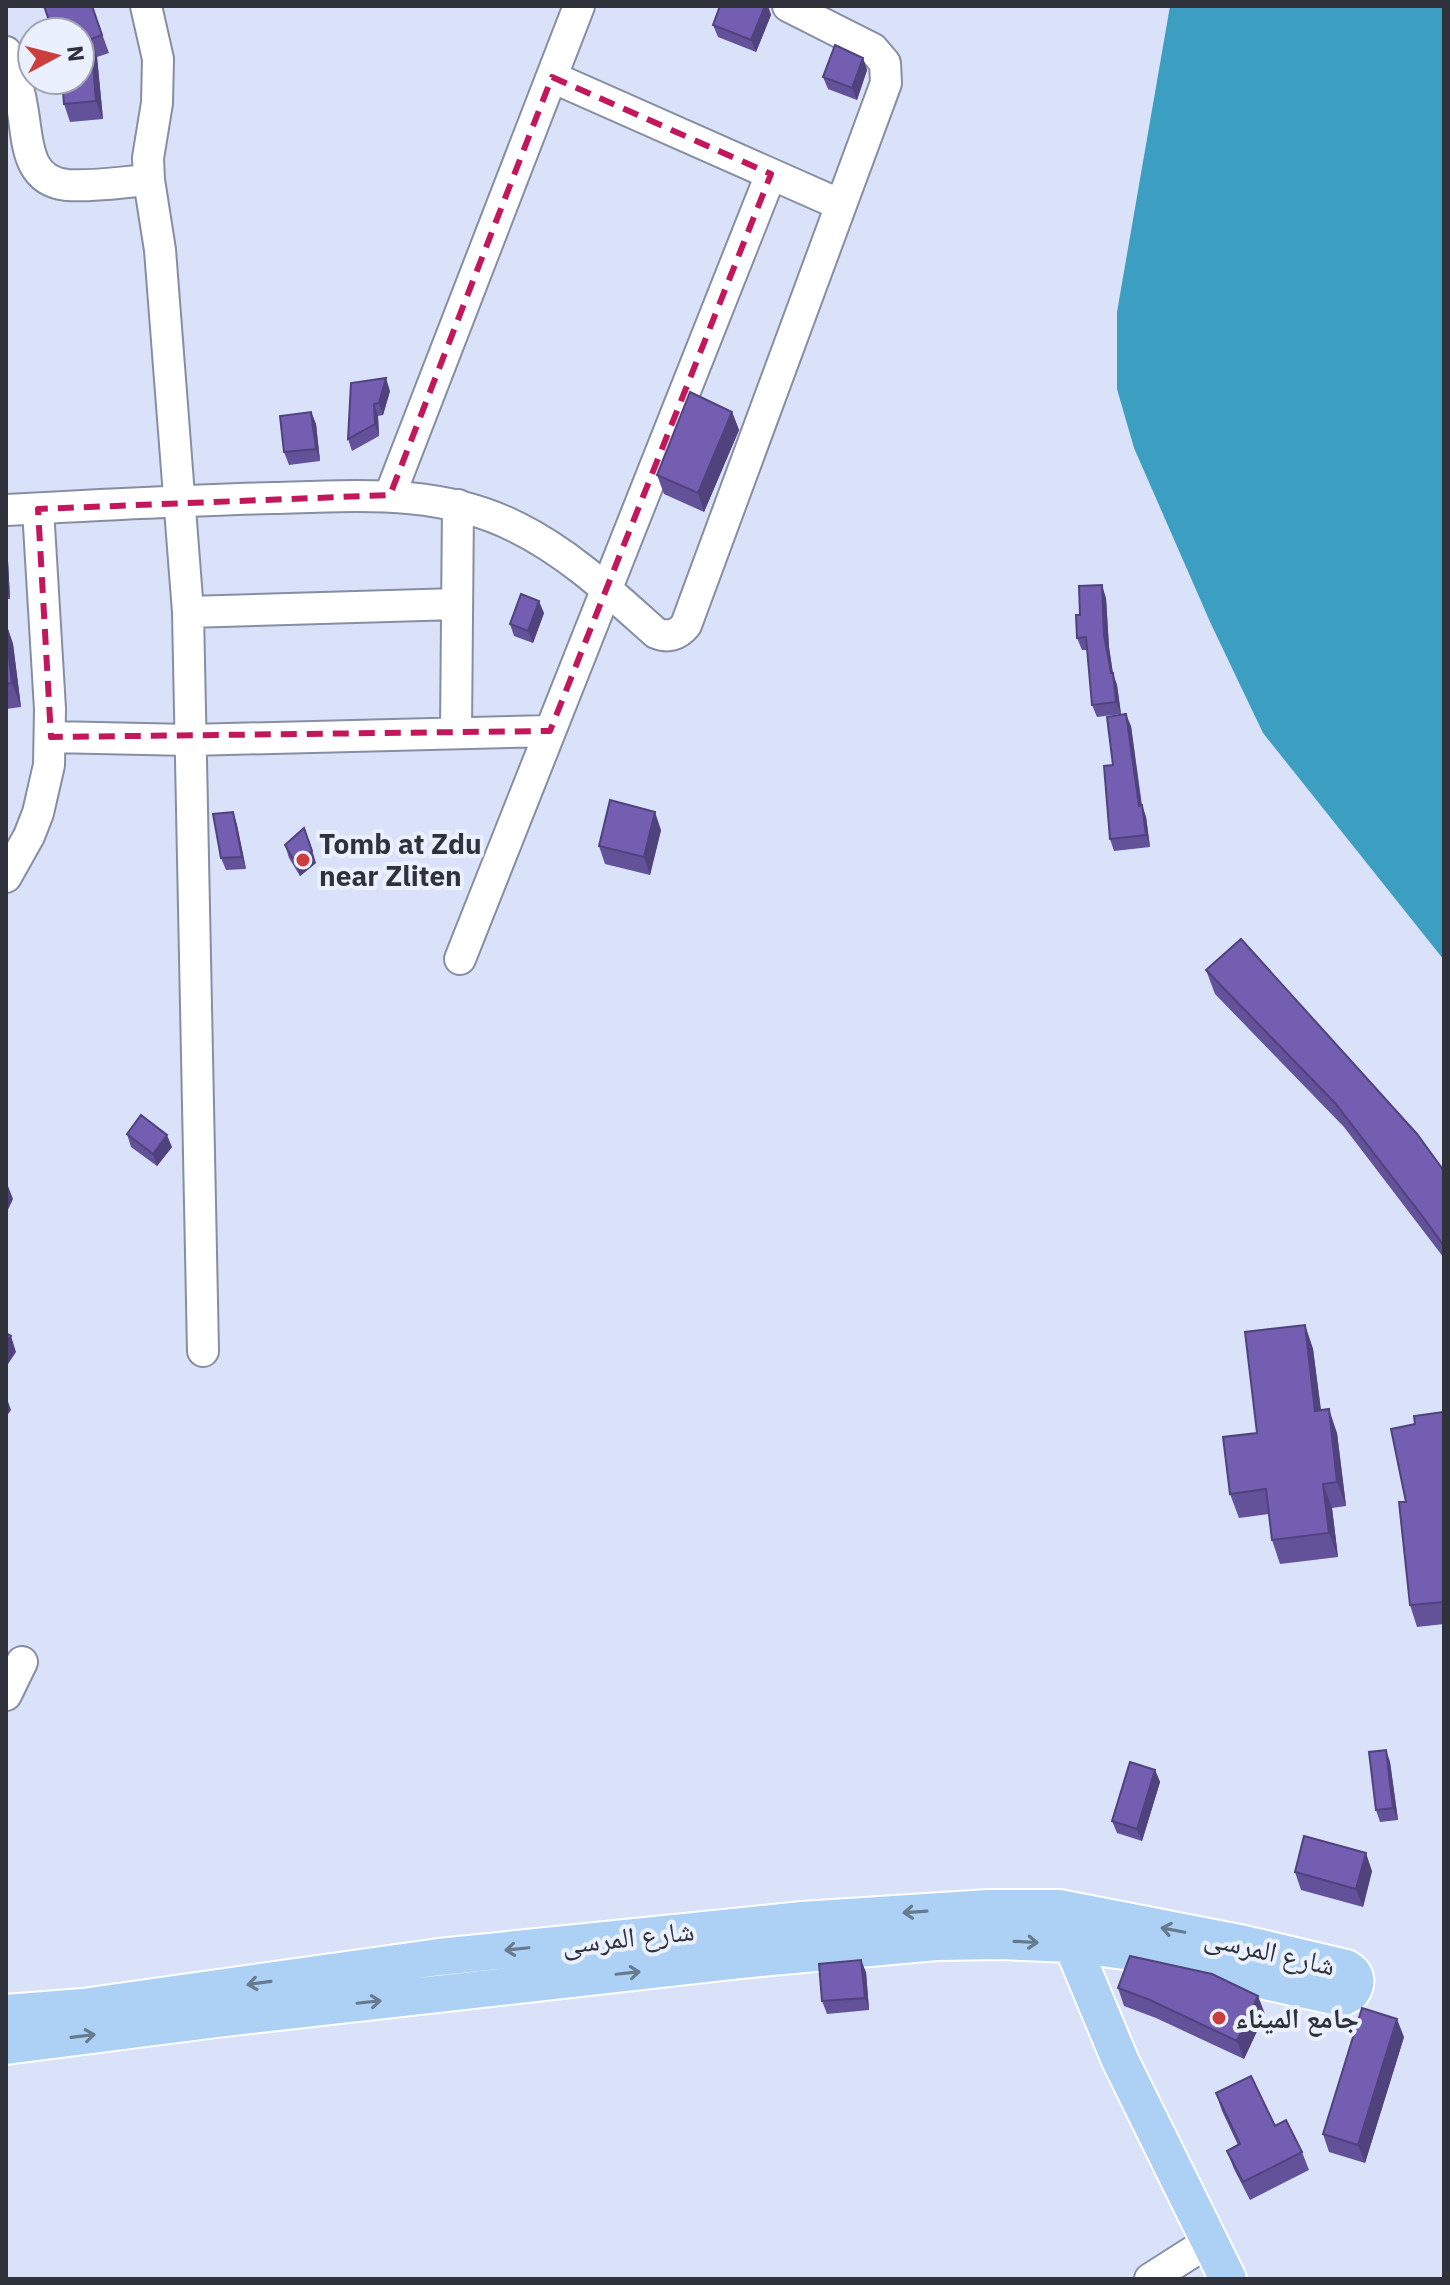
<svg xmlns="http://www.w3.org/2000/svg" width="1450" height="2285" font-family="'IBM Plex Sans','Noto Naskh Arabic',sans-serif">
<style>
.water{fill:#3c9fc1}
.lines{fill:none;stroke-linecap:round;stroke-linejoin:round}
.minor-casing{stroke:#868ea3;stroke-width:34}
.major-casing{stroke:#fff;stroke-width:40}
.minor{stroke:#fff;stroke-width:30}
.major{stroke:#acd1f4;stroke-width:36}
.wall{fill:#635199}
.shaded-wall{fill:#50427d}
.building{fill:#735eb2;stroke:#50427d;stroke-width:2}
.oneway{stroke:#677a8e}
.marked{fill:none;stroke:#c2185b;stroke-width:6;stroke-dasharray:16 10;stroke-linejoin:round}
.poi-dot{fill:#cc3e3c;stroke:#ebf0fe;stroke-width:3}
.labels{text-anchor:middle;stroke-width:8;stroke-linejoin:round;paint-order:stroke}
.poi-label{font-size:28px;font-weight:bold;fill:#2f323b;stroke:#ebf0fe;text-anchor:start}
.street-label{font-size:28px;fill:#2f323b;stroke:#ebf0fe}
</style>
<rect width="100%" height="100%" fill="#dae2fa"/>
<path class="water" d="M1170,6H1444V960L1263,733L1211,624L1134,448L1117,389V312Z"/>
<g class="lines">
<defs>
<path id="minor" d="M146,6L158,59L157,103L148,158L149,180L160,250L188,612L203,1351
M6,52C14,72 20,91 23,112C28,143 27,181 67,185C93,187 122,182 149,180
M552,77L841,205
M390,495L579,6
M6,510C95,505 184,500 273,498C356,496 439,488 516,527C569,553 612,594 656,633C668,638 678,635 686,625L886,83L885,63L873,49L788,6
M188,612L457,604
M456,733L458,505
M51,737L190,740L550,731
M6,877L29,836L38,813L49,765L50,709L38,509
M460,959L771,174
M6,1695L22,1662
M1150,2279L1208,2242"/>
<path id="major" d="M1064,1925L1120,2060L1228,2279
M6,2013L83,2007L439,1957L802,1920L988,1908H1059L1244,1944L1346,1968C1357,1974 1358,1983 1351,1993L1342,1998L1139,1953L1071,1944L1001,1941L936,1942L740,1960L216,2019L6,2046"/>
</defs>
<use href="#minor" class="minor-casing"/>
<use href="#major" class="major-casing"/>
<use href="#minor" class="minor"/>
<use href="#major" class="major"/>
</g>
<path class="wall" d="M92,6L109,53L97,57L103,119L70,122L64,104Z
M720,6H768L771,15L756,52L718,37L713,25Z
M863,58L867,70L857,100L828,89L823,77Z
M351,383L390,391L383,415L378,416L379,436L352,451L348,439Z
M311,412L316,424L320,461L289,465L284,452Z
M732,412L739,430L704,512L664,494L657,475Z
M6,555L8,561L10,599H6Z
M1106,598L1109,647L1113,674L1117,685L1121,714L1097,717L1092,705L1087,650H1082L1077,638L1080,615Z
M544,613L533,643L514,636L510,624Z
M6,623L13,644L21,707L6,709Z
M1131,726L1142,805L1146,817L1150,847L1114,851L1110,839L1113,765Z
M233,812L237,825L246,869L226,870L221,858Z
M661,830L650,875L605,864L599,846Z
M285,845L316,863L300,876L289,858Z
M1206,970L1444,1171V1258L1344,1127L1215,994Z
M127,1134L172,1147L157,1166L131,1147Z
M1305,1325L1313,1349L1321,1410L1337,1433L1346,1506L1332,1508L1338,1557L1280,1564L1272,1540L1269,1514L1239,1518L1230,1494Z
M1444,1412V1624L1417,1627L1410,1605L1415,1424Z
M1386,1750L1390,1762L1398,1820L1380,1822L1376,1810Z
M1155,1770L1160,1782L1142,1841L1117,1833L1112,1821Z
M1372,1871L1363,1907L1301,1890L1295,1872Z
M866,1972L869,2010L827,2014L822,2001Z
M1118,1988L1265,2014L1244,2059L1156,2018L1124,2006Z
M1404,2037L1365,2163L1329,2152L1323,2134Z
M1216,2093L1275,2126L1302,2152L1309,2170L1250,2200L1234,2169L1227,2151L1238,2145L1222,2111Z"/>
<path class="shaded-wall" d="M765,6H768L771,15L756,52L751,40Z
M91,39L97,57L103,119L96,101Z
M863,58L867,70L857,100L852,88Z
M386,378L390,391L383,415L379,403Z
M374,404L378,416L379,436L375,424Z
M311,412L316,424L320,461L316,449Z
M732,412L739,430L704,512L698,493Z
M6,555L8,561L10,599L6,587Z
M1102,585L1106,598L1109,647L1113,674L1117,685L1121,714L1116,702L1104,635Z
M539,601L544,613L533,643L528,631Z
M6,623L13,644L21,707L12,683Z
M1126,714L1131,726L1143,818L1139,806Z
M1142,805L1146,817L1150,847L1146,835Z
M233,812L237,825L246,869L242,857Z
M655,812L661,830L650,875L644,857Z
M309,840L316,863L300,876L296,864Z
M167,1135L172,1147L157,1166L153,1154Z
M6,1181L13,1199L6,1214Z
M1305,1325L1313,1349L1324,1435L1315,1411Z
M11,1336L16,1352L6,1367V1342Z
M6,1396L11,1410L6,1417Z
M1329,1409L1337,1433L1346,1506L1337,1482Z
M1323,1484L1332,1508L1338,1557L1329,1533Z
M1386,1750L1390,1762L1398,1820L1393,1808Z
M1155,1770L1160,1782L1142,1841L1137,1829Z
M1366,1853L1372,1871L1363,1907L1356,1889Z
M861,1960L866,1972L869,2010L865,1998Z
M1258,1996L1265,2014L1244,2059L1237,2041Z
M1397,2019L1404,2037L1365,2163L1358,2145Z"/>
<path class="building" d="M44,6H92L102,35L91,39L96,101L64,104L62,80H80V32H53Z
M720,6H765L751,40L713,25Z
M835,45L863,58L852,88L823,77Z
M386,378L379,403L374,404L375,424L348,439L351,383Z
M690,392L732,412L698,493L657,475Z
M311,412L316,449L284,452L280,416Z
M1102,585L1104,635L1111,673H1113L1116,702L1092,705L1086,637L1077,638L1076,615H1080L1079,586Z
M521,594L539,601L528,631L510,624Z
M6,631L12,683L6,684Z
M1126,714L1139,806L1142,805L1146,835L1110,839L1104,766L1113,765L1107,717Z
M610,800L655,812L644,857L599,846Z
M233,812L242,857L221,858L213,814Z
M304,828L312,851L296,864L285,845Z
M1241,939L1417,1134L1444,1171V1246L1423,1217L1335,1103L1206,970Z
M141,1115L167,1135L153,1154L127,1134Z
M1305,1325L1315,1411L1329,1409L1337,1482L1323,1484L1329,1533L1272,1540L1266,1489L1230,1494L1223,1437L1257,1433L1245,1332Z
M6,1333L11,1336L6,1342Z
M1444,1412V1602L1410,1605L1399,1502H1406L1391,1429L1415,1424L1414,1416Z
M1386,1750L1393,1808L1376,1810L1369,1752Z
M1130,1762L1155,1770L1137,1829L1112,1821Z
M1304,1836L1366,1853L1356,1889L1295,1872Z
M1130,1956L1212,1974L1258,1996L1237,2041L1150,2000L1118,1988Z
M861,1960L865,1998L822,2001L819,1964Z
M1362,2008L1397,2019L1358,2145L1323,2134Z
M1251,2076L1275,2126L1286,2120L1302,2152L1243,2182L1227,2151L1240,2144L1216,2093Z"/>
<defs><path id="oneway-shaft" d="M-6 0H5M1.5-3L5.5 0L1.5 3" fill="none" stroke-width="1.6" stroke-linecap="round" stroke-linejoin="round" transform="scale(2)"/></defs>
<g class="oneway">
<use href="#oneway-shaft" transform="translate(915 1912) rotate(176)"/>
<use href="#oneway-shaft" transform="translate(1173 1930) rotate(-169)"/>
<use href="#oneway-shaft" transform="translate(1026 1942) rotate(3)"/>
<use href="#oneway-shaft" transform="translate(517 1949) rotate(174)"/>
<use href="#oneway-shaft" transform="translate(628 1973) rotate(-6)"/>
<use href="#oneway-shaft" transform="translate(259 1983) rotate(172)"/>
<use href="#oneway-shaft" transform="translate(369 2002) rotate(-6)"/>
<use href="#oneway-shaft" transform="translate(83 2036) rotate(-7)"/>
</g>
<path class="marked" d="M552,77L771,174L550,731L51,737L38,509L390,495Z"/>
<g class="poi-dot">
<circle cx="303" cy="860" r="8"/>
<circle cx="1219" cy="2018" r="8"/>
</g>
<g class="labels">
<g class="poi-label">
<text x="319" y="854">Tomb at Zdu<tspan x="319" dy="32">near Zliten</tspan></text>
<text x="1235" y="2028">جامع الميناء</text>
</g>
<g class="street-label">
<text transform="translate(628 1937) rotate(-6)" y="10">شارع المرسى</text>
<text transform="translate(1270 1951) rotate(13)" y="10">شارع المرسى</text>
</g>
</g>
<rect width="1450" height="2285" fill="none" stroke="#2f323b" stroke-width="16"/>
<g transform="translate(56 56) rotate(83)"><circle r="38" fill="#ebf0fe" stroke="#a0a4b0" stroke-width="2"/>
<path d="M0-6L14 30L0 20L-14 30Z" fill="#cc3e3c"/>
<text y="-12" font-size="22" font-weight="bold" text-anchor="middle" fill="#2f323b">N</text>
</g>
</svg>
